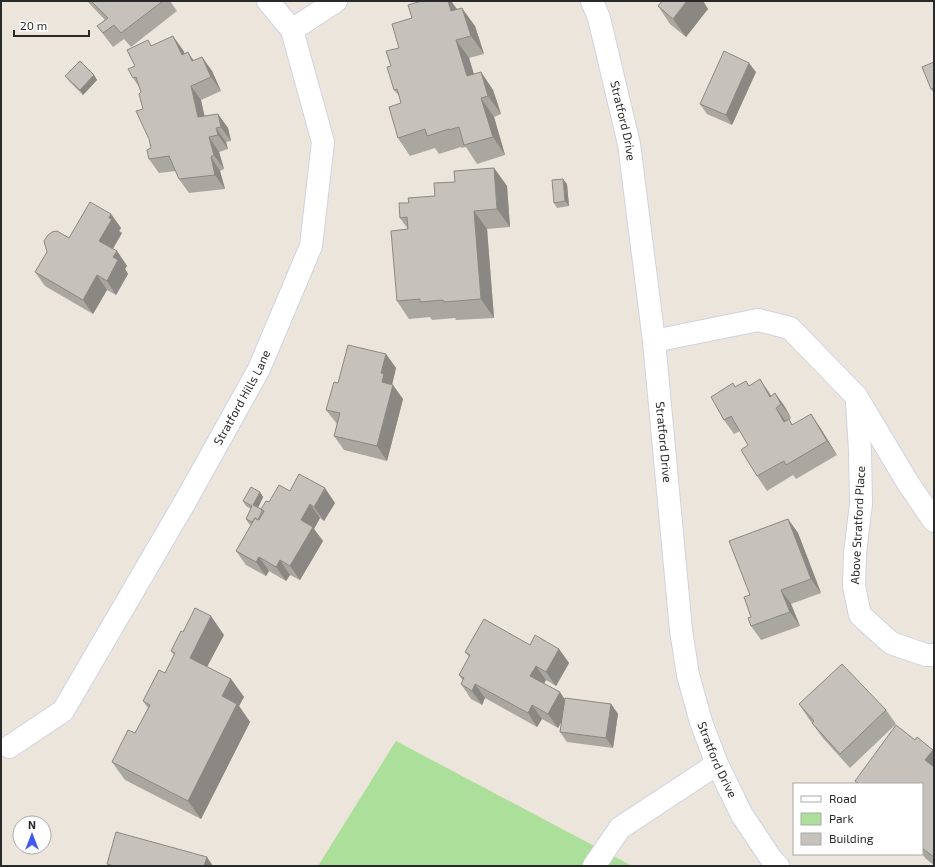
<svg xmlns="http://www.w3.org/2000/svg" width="935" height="867" font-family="'Exo 2',sans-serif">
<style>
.green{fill:#acdf99}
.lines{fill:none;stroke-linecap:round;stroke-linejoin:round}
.street-casing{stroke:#d0d2e1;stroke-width:24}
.secondary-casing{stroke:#d0d2e1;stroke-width:24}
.street{stroke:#fff;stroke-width:22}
.secondary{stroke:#fff;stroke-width:22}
.wall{fill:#aaa7a1}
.shaded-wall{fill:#8b8883}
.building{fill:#c6c2bb;stroke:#8b8883}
.labels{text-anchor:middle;stroke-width:3;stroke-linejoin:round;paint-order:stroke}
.street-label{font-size:12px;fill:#292929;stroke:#fff}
</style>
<rect width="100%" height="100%" fill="#ebe5db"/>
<path class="green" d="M396,741L632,866H318Z"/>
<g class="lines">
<defs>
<g id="street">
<path d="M292,30L336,1"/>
<path d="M654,341L758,320L790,328L856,396L908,483L934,521"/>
<path d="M857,401L860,451L861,504L855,553L854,586L860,615L891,643L926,655H934"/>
<path id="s1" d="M9,747L63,711L185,502L259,369L311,246L323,142L292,30L268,1"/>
<path d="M594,866L620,828L717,764"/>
</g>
<g id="secondary">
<path id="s2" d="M592,1L599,18L629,144L654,341L681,630L688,675L701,722L717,764L742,815L772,860L778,866"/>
</g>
</defs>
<use href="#street" class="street-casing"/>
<use href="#secondary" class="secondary-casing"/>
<use href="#street" class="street"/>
<use href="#secondary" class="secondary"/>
</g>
<path class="wall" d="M87,1H170L177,11L131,47L124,39L113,47L97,26L105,20Z
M451,1L457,9L475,26L484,54L469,58L474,74L481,72L493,90L501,114L494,117L505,155L477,164L466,147L462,148L461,147L439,154L435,148L410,156L398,138L401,103L400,97L394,90L391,66L399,48Z
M660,1H703L708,9L686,37L670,24L658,6L661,2Z
M152,46L183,50L185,54L194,60L202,57L212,71L221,91L201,100L204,116L218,114L228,128L231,141L226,142L228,149L219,152L224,169L220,171L225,189L189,193L179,179L176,171L159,173L149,159L151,148L143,109L141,92L139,87L133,78L135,66Z
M934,62V93L931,89Z
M756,72L732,125L707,114L700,104Z
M94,75L97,80L83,95L69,81L65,76Z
M494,168L507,186L510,227L487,229L494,318L456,320L455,318L432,320L430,317L409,319L397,301L408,229L400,218L409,203L435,196L455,182Z
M567,184L569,206L557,208L554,203Z
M111,214L121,228L119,231L122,233L113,249L117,251L127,266L125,269L128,274L116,295L107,290L93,314L45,286L35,272L47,252L69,238Z
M386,354L396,368L392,385L403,399L387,461L344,450L334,436L337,424L326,410Z
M749,386L771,396L775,393L785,407L791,418L789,420L793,425L811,414L821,429L837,455L796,479L793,475L767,491L757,476L748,445L740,431L734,434L724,420L736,387Z
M290,491L335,503L324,521L320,518L314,529L323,541L300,580L290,575L286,581L269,571L266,576L246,565L236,551L251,525L249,524L246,519L251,509L246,506L243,501L260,492L263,497L258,508L261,509L269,502Z
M788,519L798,533L821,593L791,604L800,626L761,640L751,626V617Z
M183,632L224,635L207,667L231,679L244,697L239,706L250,722L201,819L125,780L112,762L135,733L148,708L143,701L165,673L174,655L171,651Z
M530,645L559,649L569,663L556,686L546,680L544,684L565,700L611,704L618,714L613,748L567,742L560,732L562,720L558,728L542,719L537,727L485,698L482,705L471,699L461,684L463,681L459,675L469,657L465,652Z
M799,704L886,710L896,724L850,768L822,737L812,723L809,719Z
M934,751V865L926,859L922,854V784H857L855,781Z"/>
<path class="shaded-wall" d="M448,1H451L459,12L451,11Z
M687,1H703L708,9L686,37L673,19Z
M462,8L475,26L484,54L471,36Z
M173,36L183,50L192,70L182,55Z
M456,40L469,58L480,95L467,76Z
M188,52L198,67L192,61Z
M202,57L212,71L221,91L211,77Z
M749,63L756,72L732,125L726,115Z
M481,72L493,90L501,114L488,96Z
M94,75L97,80L83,95L80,90Z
M191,86L201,100L208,131L198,117Z
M481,98L494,117L505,155L493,137Z
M218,114L228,128L231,141L221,127Z
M216,128L226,142L228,149L218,135Z
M209,137L219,152L224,169L214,155Z
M211,157L220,171L225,189L215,175Z
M494,168L507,186L510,227L497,209Z
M563,179L567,184L569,206L565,201Z
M474,211L487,229L494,318L481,299Z
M111,214L121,228L119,231L122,233L109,255L99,241L109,218Z
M117,251L127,266L125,269L128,274L116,295L107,281L113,257Z
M97,275L107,290L93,314L83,300Z
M386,354L396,368L392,385H393L403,399L387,461L377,446L382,382L381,373Z
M760,379L770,394L777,407L770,397Z
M775,393L785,407L791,418L781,404Z
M776,408L786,422H784Z
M811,414L821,429L837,455L827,441Z
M325,488L335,503L324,521L314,507Z
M260,492L263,497L257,510L253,505Z
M310,504L320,518L314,529L323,541L300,580L290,566L301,520Z
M788,519L798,533L821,593L811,579Z
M259,557L269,571L266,576L256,562Z
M280,560L290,575L286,581L276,567Z
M781,590L791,604L800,626L790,612Z
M211,616L224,635L202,676L190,658Z
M559,649L569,663L556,686L546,672Z
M536,666L546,680L540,690L530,676Z
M231,679L244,697L239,706L250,722L201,819L188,801L222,696Z
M475,684L485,698L482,705L472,691Z
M560,692L570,707L558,728L548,714Z
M611,704L618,714L613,748L606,738Z
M532,705L542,719L537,727L528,713Z
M933,750L934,751V773L925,760Z
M207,857L213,866H204Z"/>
<path class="building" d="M91,1H163L121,33L114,25L103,33L97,26L108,18Z
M422,1H448L451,11L462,8L471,36L456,40L467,76L481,72L488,96L481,98L493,137L464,145L459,127L449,130V129L427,136L425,129L398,138L389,107L401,103L397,89L394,90L387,67L391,66L386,51L399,48L392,24L412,18L408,5Z
M662,1H687L673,19L658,6Z
M173,36L182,55L188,52L192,61L202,57L211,77L191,86L198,117L218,114L221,127L216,128L218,135L209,137L214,155L211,157L215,175L179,179L169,156L149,159L147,150L151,148L149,139L136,111L143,109L139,94L141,92L136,77L133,78L128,69L135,66L127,50L148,40L151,46Z
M724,51L749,63L726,115L700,104Z
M80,61L94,75L80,90L65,76Z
M934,62V88L931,89L922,67Z
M494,168L497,209L474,211L481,299L444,302L443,300L420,302V299L397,301L391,231L408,229L407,217L400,218L399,203H409L408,198L435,196L434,183L455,182L454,171Z
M563,179L565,201L554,203L552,180Z
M90,202L111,214L109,218L112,219L99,241L117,251L113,257L118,260L107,281L97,275L83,300L35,272L47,252L44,241L48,235L52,232L57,231L69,238Z
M348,345L386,354L381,373L384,374L382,382L393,385L377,446L334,436L340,413L326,410L334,382L338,383Z
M760,379L770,397L775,393L781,404L776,408L784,422L789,419L792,425L811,414L827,441L786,465L784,461L757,476L741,450L748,445L731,416L724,420L711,397L733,383L735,387L746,381L749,386Z
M299,474L325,488L314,507L310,504L301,520L313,527L290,566L280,560L276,567L259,557L256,562L236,551L255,518L259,520L264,511L261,509L266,501L269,502L279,485L290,491Z
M251,487L260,492L253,505L261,509L262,511L258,520L255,518L252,522L246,519L252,506L243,501Z
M788,519L811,579L781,590L790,612L751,626L748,618L751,617L744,597L750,595L729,541Z
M195,608L211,616L190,658L231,679L222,696L237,704L188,801L112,762L128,730L135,733L150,705L143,701L159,670L165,673L175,653L171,651L181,631L183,632Z
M484,619L530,645L535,635L559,649L546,672L536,666L530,676L560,692L548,714L532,705L528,713L475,684L472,691L461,684L464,678L459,675L470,655L465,652Z
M842,664L886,710L840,754L812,723L814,721L799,704Z
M565,698L611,704L606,738L560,732Z
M896,725L915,740L917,737L933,750L925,760L934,767V857L922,848V784H859L855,781Z
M116,832L207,857L204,866H114L107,864Z"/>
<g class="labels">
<g class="street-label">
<text dy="4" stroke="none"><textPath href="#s2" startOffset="124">Stratford Drive</textPath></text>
<text dy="4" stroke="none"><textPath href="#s1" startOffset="426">Stratford Hills Lane</textPath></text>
<text dy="4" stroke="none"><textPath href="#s2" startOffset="448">Stratford Drive</textPath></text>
<text transform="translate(858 525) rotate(-87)" y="4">Above Stratford Place</text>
<text dy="4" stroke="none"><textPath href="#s2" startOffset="772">Stratford Drive</textPath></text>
</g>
</g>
<rect width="935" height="867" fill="none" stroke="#292929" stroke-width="4"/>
<rect x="793" y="783" width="130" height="72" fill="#ffffff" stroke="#a9a9a9"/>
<rect x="801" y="796" width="20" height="6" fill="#ffffff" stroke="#a9a9a9"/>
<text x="829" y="803" font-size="12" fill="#292929">Road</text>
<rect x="801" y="813" width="20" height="12" fill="#acdf99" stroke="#a9a9a9"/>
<text x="829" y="823" font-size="12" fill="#292929">Park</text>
<rect x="801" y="833" width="20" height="12" fill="#c6c2bb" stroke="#a9a9a9"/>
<text x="829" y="843" font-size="12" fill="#292929">Building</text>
<g transform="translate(32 835)"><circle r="19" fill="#ffffff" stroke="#a9a9a9"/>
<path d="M0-3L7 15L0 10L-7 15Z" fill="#4156f2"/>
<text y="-6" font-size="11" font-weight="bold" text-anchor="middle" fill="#292929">N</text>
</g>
<path d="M14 30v6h75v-6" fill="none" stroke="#292929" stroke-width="2"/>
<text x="20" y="30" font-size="12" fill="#292929" stroke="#ffffff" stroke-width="3" paint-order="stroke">20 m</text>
</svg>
